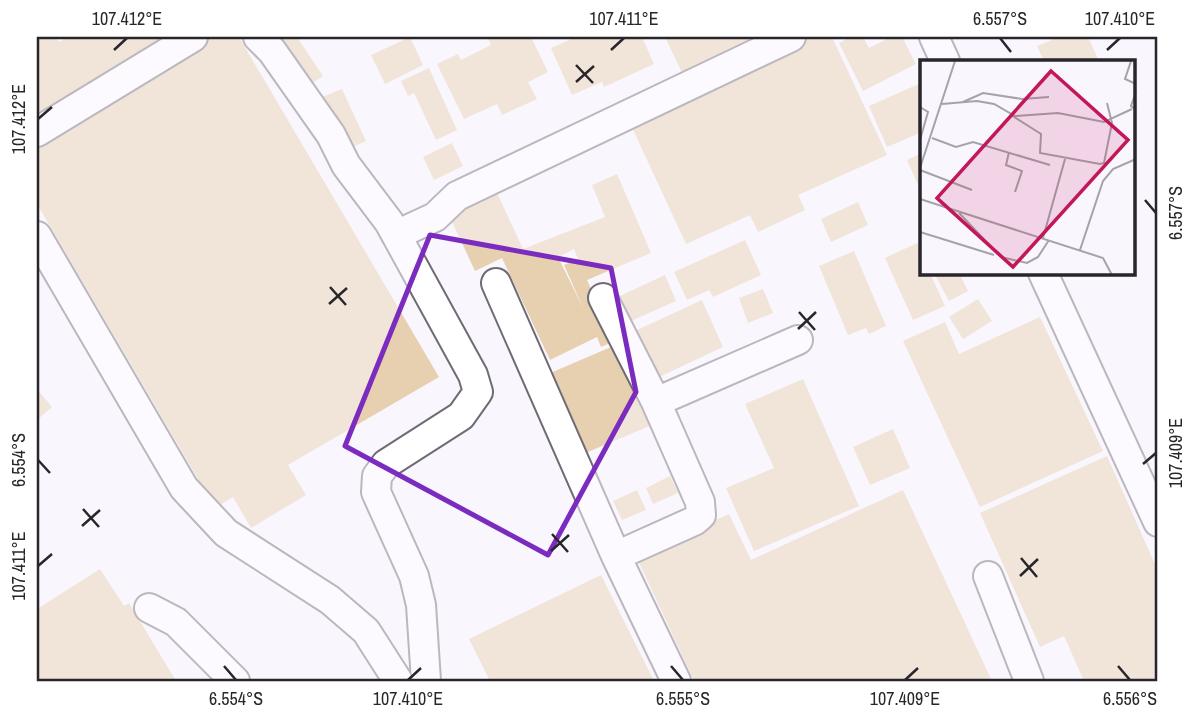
<svg xmlns="http://www.w3.org/2000/svg" width="1195" height="718" font-family="'Archivo Narrow',sans-serif">
<style>
.building{fill:#e6d0af;fill-rule:evenodd}
.lines{fill:none;stroke-linecap:round;stroke-linejoin:round}
.minor-casing{stroke:#6f6b74;stroke-width:32}
.minor{stroke:#fff;stroke-width:28}
.marked{fill:none;stroke:#7b2cbf;stroke-width:5;stroke-linejoin:round}
.ticks{fill:none;stroke:#28262a;stroke-width:2.5}
.inset-road{fill:none;stroke:#a5a3a9;stroke-width:2}
.view{fill:#c2185b;fill-opacity:0.15;stroke:#c2185b;stroke-width:3.5}
.inset-edge{fill:none;stroke:#28262a;stroke-width:3.5}
.neatline{fill:none;stroke:#28262a;stroke-width:2.5}
.ticks-label{font-size:18px;text-anchor:middle;fill:#28262a}
</style>
<rect width="100%" height="100%" fill="#f9f6fe"/>
<path class="building" d="M37,37H55L59,42L68,37H177L37,119Z
M212,37H239L439,377L288,465L306,495L251,528L233,497L215,508L37,204V139Z
M275,37H297L323,76L308,86Z
M410,37L423,65L385,84L371,55Z
M487,37H531L548,72L528,82L537,99L502,115L497,104L464,119L437,64L458,54L461,60L491,45Z
M576,37H642L654,64L604,87L602,82L572,95L551,48Z
M665,37H770L684,77Z
M812,37H832L887,155L798,195L805,210L758,232L750,215L686,244L629,121Z
M851,37H863L869,48L891,37H902L916,64L863,91L839,43Z
M1051,37H1088L1099,61H1044L1037,46L1052,40Z
M429,68L457,130L436,140L414,93L408,96L401,81Z
M921,83L922,132L887,147L869,106Z
M342,89L366,141L344,151L320,98Z
M452,143L463,166L434,180L423,157Z
M922,153V194L907,160Z
M617,174L651,253L587,280L615,341L601,347L597,337L550,360L502,258L475,271L448,213L496,191L523,249L605,217L592,185ZM574,249L578,259L564,265L584,310L558,257Z
M858,202L868,225L831,242L821,219Z
M745,240L761,275L713,297L709,290L687,300L674,272Z
M917,243L922,254V273H930L945,306L913,320L885,258Z
M854,251L886,326L869,334L866,328L848,335L819,266Z
M934,273H959L968,291L949,301Z
M665,275L676,301L622,325L611,300Z
M763,289L773,313L748,323L739,298Z
M978,299L992,321L963,339L949,317Z
M702,300L723,347L657,378L635,331Z
M1040,317L1103,451L980,507L903,341L945,322L959,354Z
M618,344L652,425L583,454L548,374Z
M803,379L859,506L754,551L726,488L774,468L745,404Z
M37,389L52,407L37,420Z
M893,429L910,468L870,485L853,447Z
M1107,456L1158,571V681H1084L1064,636L1040,647L980,513Z
M670,476L678,493L653,504L646,488Z
M637,490L646,510L622,520L613,501Z
M903,490L992,681H694L636,556L729,514L751,560Z
M100,569L124,606L129,603L176,681H37V609Z
M601,575L654,681H490L469,639Z"/>
<g class="lines">
<defs>
<path id="minor" d="M258,37L272,51L331,135L346,165L389,222L473,375L478,392L461,416L386,464L377,476L376,492L414,576L421,605L426,681
M934,37L945,61
M37,132L193,37
M396,235L435,217L457,196L791,37
M37,236L184,488L226,533L330,600L366,631L398,681
M1043,273L1158,522
M496,283L616,556L676,681
M603,298L656,402
M616,556L694,521L701,515L700,502L656,402L798,340
M988,576L1029,681
M149,608L176,622L235,681"/>
</defs>
<use href="#minor" class="minor-casing"/>
<use href="#minor" class="minor"/>
</g>
<path d="M0 0H1195V718H0ZM430,235L611,268L636,392L548,555L345,446Z" fill="#f9f6fe" fill-opacity=".55" fill-rule="evenodd"/>
<path class="marked" d="M430,235L611,268L636,392L548,555L345,446Z"/>
<path class="ticks" d="M1000,38L1011,52M114,50L127,38M611,50L624,38M1107,50L1120,38M576,65L593,83M576,82L594,66M38,119L52,107M1145,200L1156,213M330,287L346,305M329,304L347,288M799,312L815,330M798,329L816,312M38,460L50,473M1143,464L1156,453M83,509L99,527M82,526L100,510M552,534L568,552M551,551L569,535M1021,558L1037,577M38,566L52,554M1020,576L1038,559M224,666L236,680M671,666L683,680M1118,666L1130,680M408,680L421,668M905,680L918,668"/>
<g transform="translate(920 60)">
<rect width="215" height="215" fill="#f9f6fe"/>
<path class="inset-road" d="M211,1L205,19L216,24M216,32L211,46L216,50M43,42L63,33L102,39L129,37M22,44L57,41L74,44L95,56L138,53L184,62L212,49M0,47L8,52L0,80M91,55L121,74L120,93L180,104L184,103L192,63L187,43M12,78L36,87L53,82L130,105M89,92L86,105L102,111L95,132M0,108L35,1M0,110L52,130M0,139L183,198L192,215M39,153L81,197L107,203L118,197L129,180M0,172L74,195M123,178L145,99M160,190L183,121L193,109L216,99"/>
<path class="view" d="M131,11L208,80L93,207L17,138Z"/>
<rect width="215" height="215" class="inset-edge"/>
</g>
<rect width="1195" height="718" fill="none" stroke="#ffffff" stroke-width="77"/>
<rect x="38" y="38" width="1118" height="642" class="neatline"/>
<g class="ticks-label">
<text x="127" y="25">107.412°E</text>
<text x="624" y="25">107.411°E</text>
<text x="1000" y="25">6.557°S</text>
<text x="1120" y="25">107.410°E</text>
<text transform="translate(19 119) rotate(-90)" y="6">107.412°E</text>
<text transform="translate(1176 213) rotate(-90)" y="6">6.557°S</text>
<text transform="translate(1176 453) rotate(-90)" y="6">107.409°E</text>
<text transform="translate(19 460) rotate(-90)" y="6">6.554°S</text>
<text transform="translate(19 566) rotate(-90)" y="6">107.411°E</text>
<text x="236" y="705">6.554°S</text>
<text x="408" y="705">107.410°E</text>
<text x="683" y="705">6.555°S</text>
<text x="905" y="705">107.409°E</text>
<text x="1130" y="705">6.556°S</text>
</g>
</svg>
